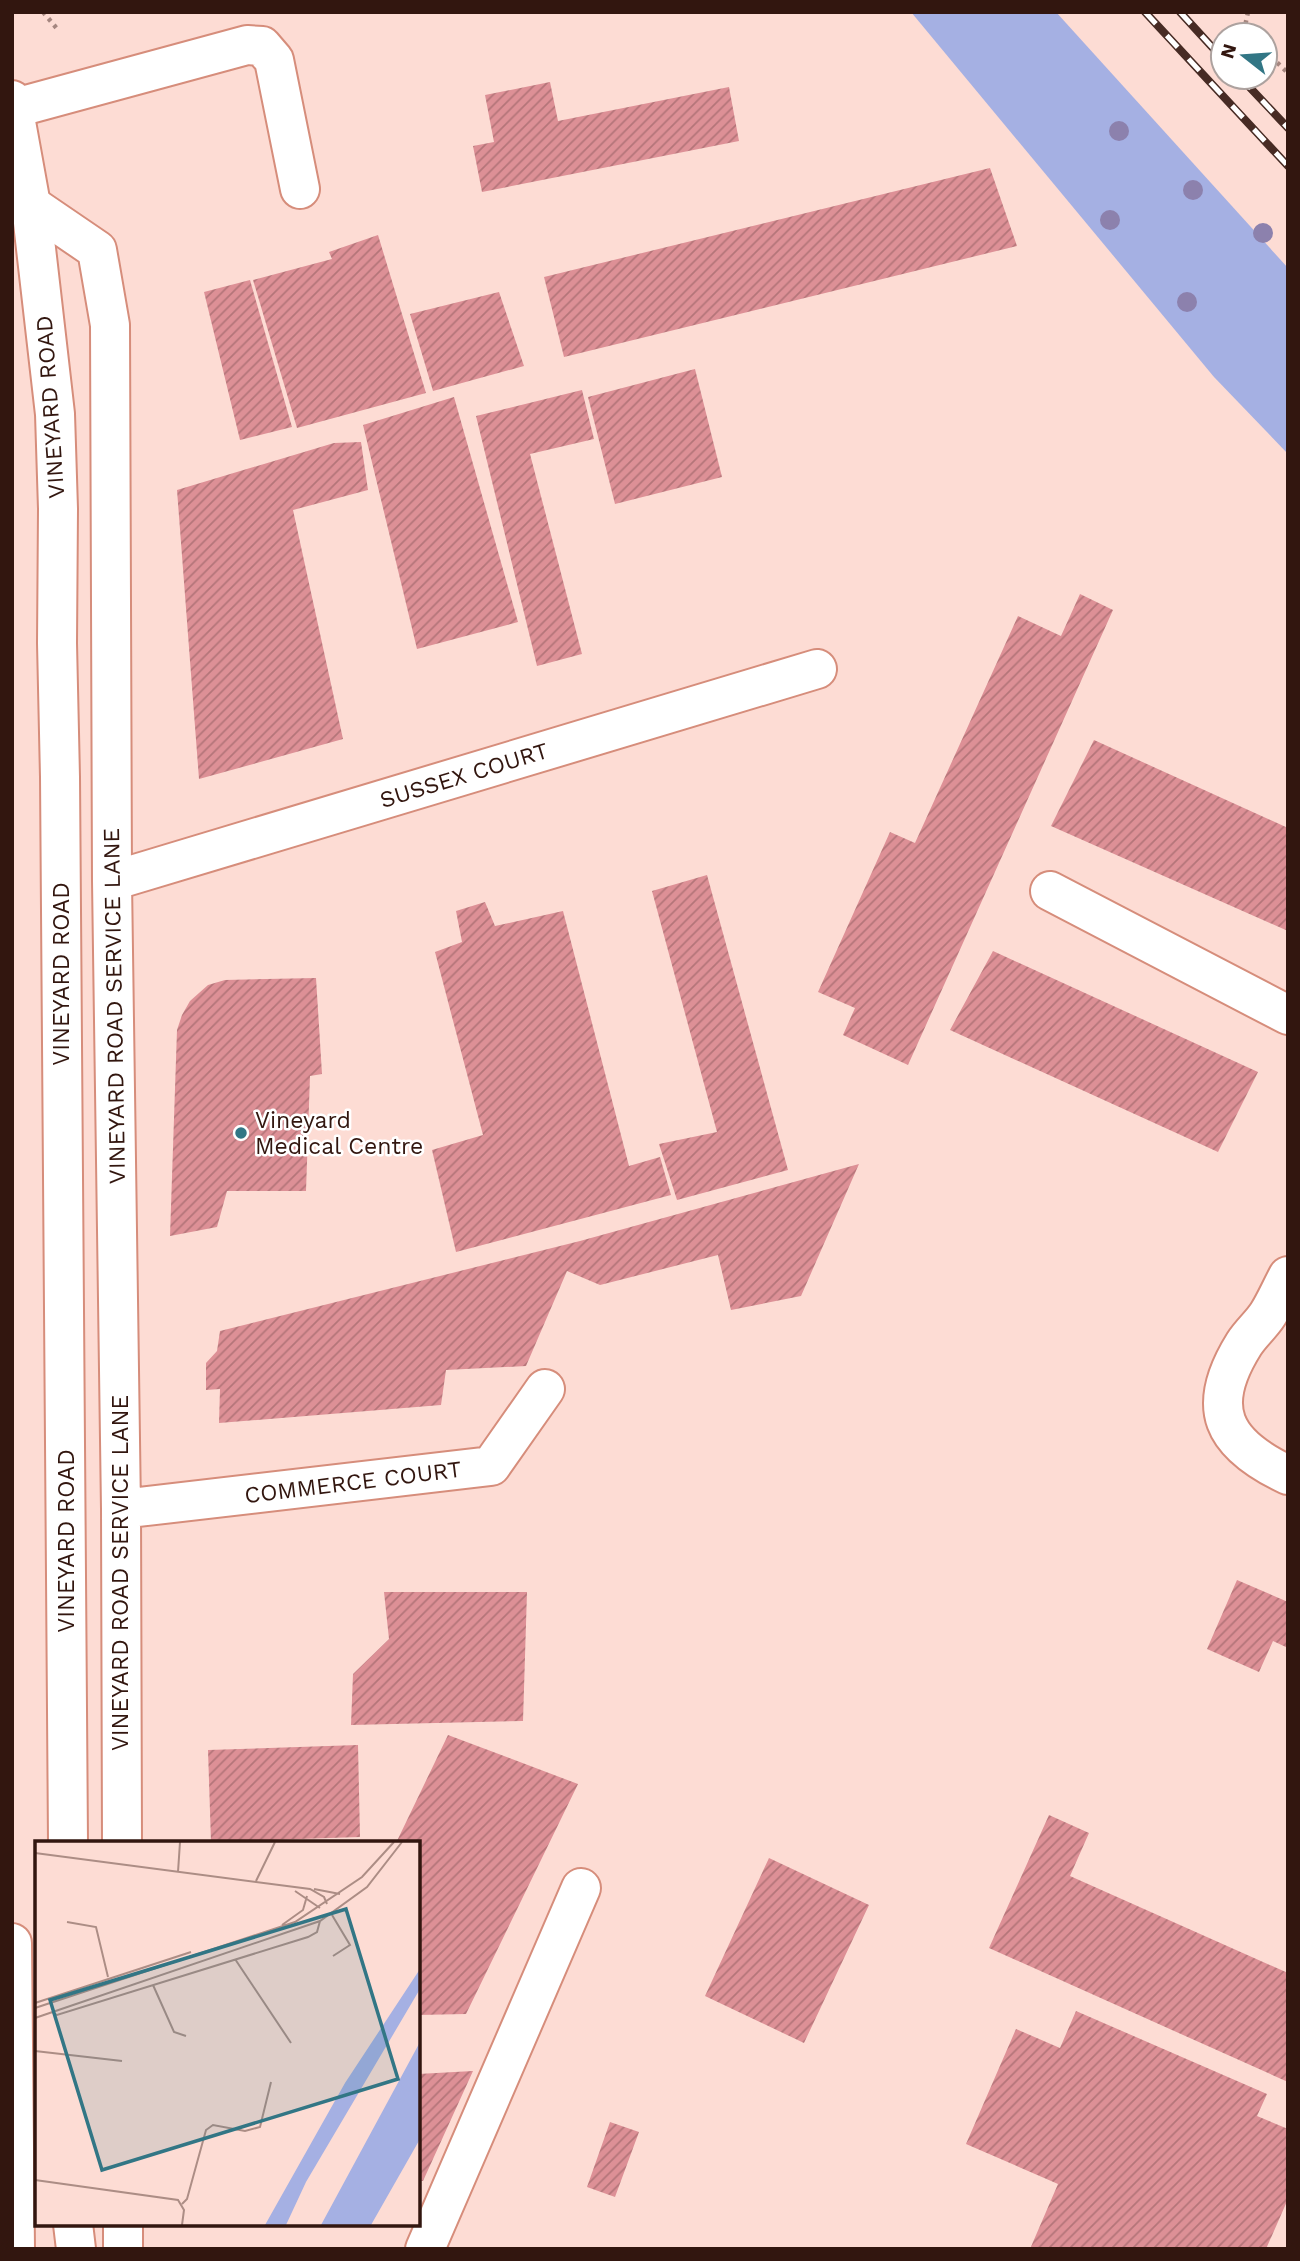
<svg xmlns="http://www.w3.org/2000/svg" width="1300" height="2261" font-family="'Work Sans',sans-serif">
<style>
.grass{fill:#a5b0e3}
.building{fill:url(#building-hatch)}
.lines{fill:none;stroke-linecap:round;stroke-linejoin:round}
.minor-casing{stroke:#d68d7b;stroke-width:42}
.major-casing{stroke:#d68d7b;stroke-width:42}
.path{stroke:#a5867f;stroke-width:4.5;stroke-dasharray:3.5 5;stroke-linecap:butt}
.minor{stroke:#fff;stroke-width:38}
.major{stroke:#fff;stroke-width:38}
.rail-casing{stroke:#472b24;stroke-width:8}
.rail{stroke:#fff;stroke-width:5;stroke-dasharray:16;stroke-linecap:butt}
.tree{fill:#8c81ad}
.poi-dot{fill:#327685;stroke:#fff;stroke-width:2.5}
.labels{text-anchor:middle;stroke-width:5;stroke-linejoin:round;paint-order:stroke}
.street-label{font-size:23px;fill:#32160f;stroke:#fff}
.poi-label{font-size:23px;fill:#32160f;stroke:#fff;text-anchor:start}
.inset-road{fill:none;stroke:#ac8d85;stroke-width:2}
.view{fill:#327685;fill-opacity:0.15;stroke:#327685;stroke-width:3.5}
.inset-edge{fill:none;stroke:#32160f;stroke-width:3.5}
</style>
<defs>
<pattern id="building-hatch" width="6" height="6" patternUnits="userSpaceOnUse" patternTransform="scale(1.75)"><rect width="6" height="6" fill="#dd9096"/><path d="M-1 1l2-2M0 6l6-6M5 7l2-2" fill="none" stroke="#b47579"/></pattern>
</defs>
<rect width="100%" height="100%" fill="#fddcd4"/>
<path class="grass" d="M911,12H1056L1288,268V454L1214,377Z"/>
<path class="building" d="M550,82L558,121L729,87L739,141L482,192L473,146L494,142L485,95Z
M990,168L1017,246L564,357L544,277Z
M378,235L426,393L297,428L253,280L332,259L329,252Z
M250,280L292,427L240,440L204,292Z
M499,292L524,366L433,391L410,314Z
M695,369L722,477L615,504L588,397Z
M582,390L594,439L530,454L582,654L537,666L476,416Z
M454,397L518,622L417,649L363,425Z
M361,442L368,490L293,510L343,739L199,779L177,490L334,443Z
M1080,594L1113,610L908,1065L843,1035L855,1008L818,992L890,832L915,843L1018,616L1061,636Z
M1094,740L1288,828V931L1051,826Z
M707,875L788,1170L677,1200L659,1144L717,1132L652,891Z
M485,902L495,926L563,911L629,1166L660,1157L671,1195L456,1252L432,1150L483,1135L435,952L462,942L456,911Z
M993,951L1258,1072L1218,1152L950,1030Z
M316,978L322,1074L310,1076L306,1191H227L217,1227L170,1236L177,1030L182,1015L190,1001L208,985L225,980Z
M859,1164L801,1296L731,1310L718,1255L600,1285L567,1271L526,1366L446,1370L441,1405L219,1423L220,1389L206,1390V1363L217,1351L220,1331L580,1241Z
M1237,1580L1288,1602V1648L1273,1641L1259,1672L1207,1649Z
M384,1592H527L523,1721L351,1725L353,1674L389,1639Z
M448,1735L578,1784L466,2014L418,2015V1843H396Z
M358,1745L360,1837L211,1842L208,1750Z
M1049,1815L1089,1833L1070,1876L1288,1973V2082L989,1948Z
M769,1858L869,1905L804,2043L705,1996Z
M1076,2011L1267,2094L1257,2116L1288,2129V2199L1266,2249H1030L1058,2184L966,2144L1016,2029L1060,2048Z
M473,2071L423,2181H418V2074Z
M610,2122L639,2132L615,2197L587,2187Z"/>
<g class="lines">
<defs>
<path id="minor" d="M15,108L247,45L262,46L274,60L300,189
M31,205L97,250L110,325L112,881L121,1509L122,1843
M112,881L817,669
M1050,891L1288,1015
M1288,1276C1281,1289 1275,1303 1268,1314C1261,1325 1251,1333 1244,1344C1204,1408 1222,1444 1288,1475
M121,1509L491,1466L545,1389
M123,2249V2224
M425,2249L581,1888"/>
<path id="major" d="M12,100L31,205L55,414L58,509L57,643L60,777L68,1843
M12,1943L15,2249
M73,2224L76,2249"/>
</defs>
<use href="#minor" class="minor-casing"/>
<use href="#major" class="major-casing"/>
<path class="path" d="M43,12L59,31
M1248,12L1244,31L1249,35
M1265,51L1288,73"/>
<use href="#minor" class="minor"/>
<use href="#major" class="major"/>
<defs>
<path id="rail" d="M1145,12L1288,166
M1180,12L1223,59
M1240,77L1288,128"/>
</defs>
<use href="#rail" class="rail-casing"/>
<use href="#rail" class="rail"/>
</g>
<g class="tree">
<circle cx="1119" cy="131" r="10"/>
<circle cx="1193" cy="190" r="10"/>
<circle cx="1110" cy="220" r="10"/>
<circle cx="1263" cy="233" r="10"/>
<circle cx="1187" cy="302" r="10"/>
</g>
<circle class="poi-dot" cx="241" cy="1133" r="7"/>
<g class="labels">
<g class="street-label">
<text transform="translate(50 407) rotate(-94)" y="8">VINEYARD ROAD</text>
<text transform="translate(464 775) rotate(-17)" y="8">SUSSEX COURT</text>
<text transform="translate(61 974) rotate(-90)" y="8">VINEYARD ROAD</text>
<text transform="translate(114 1006) rotate(-91)" y="8">VINEYARD ROAD SERVICE LANE</text>
<text transform="translate(353 1482) rotate(-7)" y="8">COMMERCE COURT</text>
<text transform="translate(66 1541) rotate(-90)" y="8">VINEYARD ROAD</text>
<text transform="translate(120 1573) rotate(-90)" y="8">VINEYARD ROAD SERVICE LANE</text>
</g>
<g class="poi-label">
<text x="255" y="1128">Vineyard<tspan x="255" dy="26">Medical Centre</tspan></text>
</g>
</g>
<g transform="translate(35 1841)">
<rect width="385" height="385" fill="#fddcd4"/>
<path d="M385,128V148L271,341L251,384H230L310,242ZM385,201V298L336,384H286Z" fill="#a5b0e3"/>
<path class="inset-road" d="M0,12L275,48L289,56L292,63M143,31L145,1M221,40L240,1M279,48L305,53M260,50L285,67M297,74L315,104L298,115M32,81L61,86L73,136M247,84L268,69L272,55M200,118L256,202M118,144L139,191L151,195M0,162L156,111M0,167L260,81L327,36L359,1M17,171L22,174L273,96L282,91L285,80M0,177L285,80L332,46L367,1M0,210L87,220M0,339L143,359L149,369L147,384M147,363L152,358L171,289L178,284L210,290L225,286L236,241"/>
<path class="view" d="M311,68L363,238L67,329L15,159Z"/>
<rect width="385" height="385" class="inset-edge"/>
</g>
<rect width="1300" height="2261" fill="none" stroke="#32160f" stroke-width="28"/>
<g transform="translate(1244 56) rotate(287)"><circle r="33" fill="#ffffff" stroke="#ada29f" stroke-width="2"/>
<path d="M0-5L12 26L0 18L-12 26Z" fill="#327685"/>
<text y="-10" font-size="19" font-weight="bold" text-anchor="middle" fill="#32160f">N</text>
</g>
</svg>
